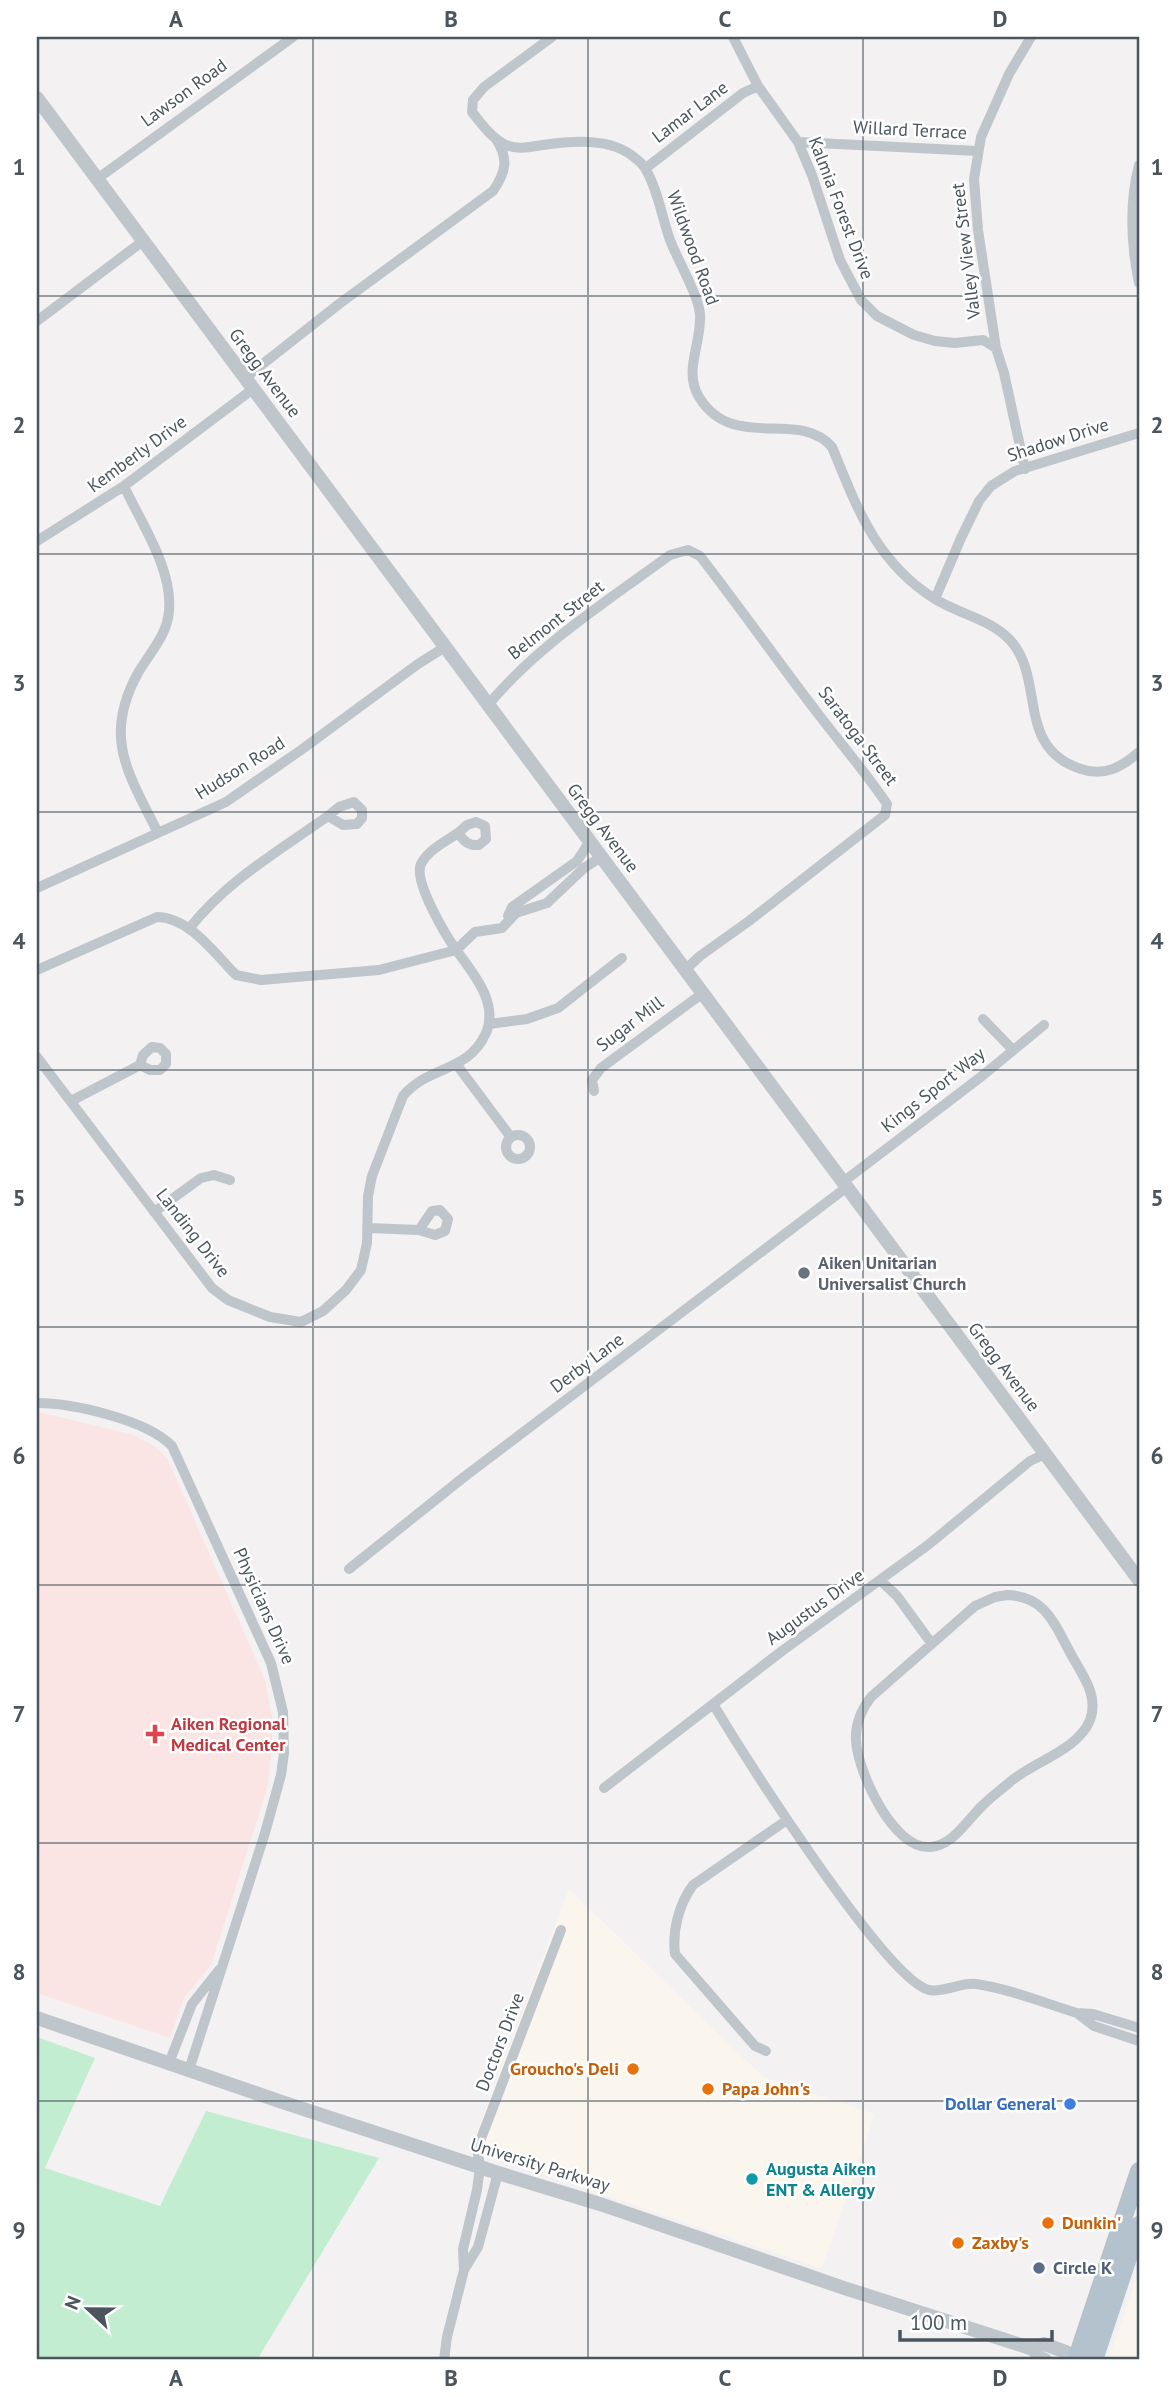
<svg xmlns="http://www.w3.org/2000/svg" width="1176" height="2397" font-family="'PT Sans',sans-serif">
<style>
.commercial{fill:#fbf6ed}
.medical{fill:#fae5e4}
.green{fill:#c3edd0}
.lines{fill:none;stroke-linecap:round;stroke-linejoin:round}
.minor{stroke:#bec6cc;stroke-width:10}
.tertiary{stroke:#bec6cc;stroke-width:14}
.primary{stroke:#b3c2cd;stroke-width:18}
.grid{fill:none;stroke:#4a555d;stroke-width:2;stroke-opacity:0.55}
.worship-dot{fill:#6b7280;stroke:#fff;stroke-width:2.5}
.health-dot{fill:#e0444e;stroke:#fff;stroke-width:2.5}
.food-dot{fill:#e8710a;stroke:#fff;stroke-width:2.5}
.shop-dot{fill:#3f7fe0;stroke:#fff;stroke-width:2.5}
.culture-dot{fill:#0f9aa8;stroke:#fff;stroke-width:2.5}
.service-dot{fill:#5c6f8a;stroke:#fff;stroke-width:2.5}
.labels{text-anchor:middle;stroke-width:5;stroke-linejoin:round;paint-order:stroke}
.street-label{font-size:18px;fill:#4a555d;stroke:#fff}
.worship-label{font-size:18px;font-weight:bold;fill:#5b616d;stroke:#fff;text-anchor:start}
.health-label{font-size:18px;font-weight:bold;fill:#be3a42;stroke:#fff;text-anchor:start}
.food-label{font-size:18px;font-weight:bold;fill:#c56008;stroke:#fff;text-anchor:start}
.shop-label{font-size:18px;font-weight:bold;fill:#366cbe;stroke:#fff;text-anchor:end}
.culture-label{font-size:18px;font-weight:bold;fill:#0d838f;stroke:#fff;text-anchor:start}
.service-label{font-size:18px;font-weight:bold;fill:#4e5e75;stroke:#fff;text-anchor:start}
.neatline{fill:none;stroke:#4a555d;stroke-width:2.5}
.grid-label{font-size:23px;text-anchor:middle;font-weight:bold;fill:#4a555d}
</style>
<rect width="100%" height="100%" fill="#f3f1f1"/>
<path class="commercial" d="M569,1889L763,2077L875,2114L822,2268L470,2150Z
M1139,2272V2360H1108L1127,2307Z"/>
<path class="medical" d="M39,1412L134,1435L155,1447L167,1458L265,1680L272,1717V1751L267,1789L211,1965L184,1998L170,2038L37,1993V1413Z"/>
<path class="green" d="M37,2037L95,2058L45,2168L160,2206L206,2111L379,2158L257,2360H37Z"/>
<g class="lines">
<path class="minor" d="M552,37L484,87L473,100L472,112C481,123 492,139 506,145C518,150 530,147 543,145C572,141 611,137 635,158C639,161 644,165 646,170C658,190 662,218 670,240C678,261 698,294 700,314C702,343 683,371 699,397C733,453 799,408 832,447C857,508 876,562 935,599C959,614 990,619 1010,640C1046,679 1015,748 1081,769C1104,777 1122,767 1139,752
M733,37L758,86L798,142L812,175L840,260L861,300L877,316L914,335L935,341L955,343L983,340L996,348
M798,142L977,151
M1139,165C1129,204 1131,244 1139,283
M646,168L743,93L758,86
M97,179L293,37
M37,321L143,241
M245,378L339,304L493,191C506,172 509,159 496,139
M1025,469L1004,373L996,348L978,230L974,179L981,137L1009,74L1031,37
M124,486C141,523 173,569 169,611C167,636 150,652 138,673C102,738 129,774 158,833
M37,541L124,486L253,389
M935,599L961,538L979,501L991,486L1015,471L1139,433
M488,705C538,645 607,601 670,555L688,550L700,556C741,609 779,663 819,715C842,745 866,773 887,804L885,815L749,921L700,956L685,970
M354,802L362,810V818L357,824L343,825L328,816L339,807Z
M476,822L485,826L486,839L479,845C468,846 464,841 458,833L467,825Z
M37,888L226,802L301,750L418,664L445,647
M508,916L512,907L577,861L590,841
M189,929C225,882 280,850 328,816
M37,970L157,917C189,917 215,954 236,975L261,980L379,970L456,950L475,932L502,928L516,913L547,903L584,868L601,857
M983,1019L1013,1050
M489,1024L527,1019L558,1008L622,958
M152,1047L160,1048L166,1054V1064L160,1070H150L140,1065L143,1055Z
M37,1057L212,1288L228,1300L270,1317L301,1322L323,1311L346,1290L361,1270L367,1243L368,1196L372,1176L403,1096C429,1065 468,1073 486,1033C499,1003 473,973 457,951C446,936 413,881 421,864C428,850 446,841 458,833
M457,1065L510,1136
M594,1091L592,1080L601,1068L703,993
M71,1101L140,1065
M506 1147a12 12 0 1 1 24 0a12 12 0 1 1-24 0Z
M843,1182L982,1076L1044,1025
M440,1210L448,1219L445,1231L435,1235L419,1230L432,1211Z
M154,1212L201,1178L214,1175L230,1180
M369,1228L419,1230
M37,1403C73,1403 147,1420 172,1446L271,1663L283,1712L284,1753L281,1775L265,1833L189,2070
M349,1569L464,1477L847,1187
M881,1581L897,1596L932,1644
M1007,1595C1047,1596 1055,1626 1072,1656C1083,1676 1099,1696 1090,1720C1079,1749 1034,1762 1011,1781C1002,1789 992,1796 983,1805C968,1819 953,1846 930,1847C894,1850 858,1773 856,1741C855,1725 861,1710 871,1697L975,1606L995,1597Z
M713,1704C742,1752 885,1979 929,1990C944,1993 961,1982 976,1984C1010,1989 1044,2003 1077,2013L1093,2014L1139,2028
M604,1788L782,1651L928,1545L1030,1461L1045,1454
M1077,2013L1094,2026L1139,2041
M766,2051L755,2046L675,1954C672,1931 679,1904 693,1885L787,1820
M169,2063L192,2004L219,1970
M464,2270L478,2247L498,2173
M444,2360L447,2337L464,2270L463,2249L477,2190L480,2166L477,2149L561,1930"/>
<path class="tertiary" d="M37,98L1139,1580
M37,2018L279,2101L498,2173L603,2205L844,2288L1033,2349L1040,2358L1045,2360
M1033,2349L1044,2344L1066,2352L1072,2360"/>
<path class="primary" d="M1076,2360L1139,2171
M1094,2360L1139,2225"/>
</g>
<path class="grid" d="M313,37V2360M588,37V2360M863,37V2360M37,296H1139M37,554H1139M37,812H1139M37,1070H1139M37,1327H1139M37,1585H1139M37,1843H1139M37,2101H1139"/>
<circle class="worship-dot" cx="804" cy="1273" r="7"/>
<path class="health-dot" d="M151.5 1723.5h7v7h7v7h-7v7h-7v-7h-7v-7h7z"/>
<g class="food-dot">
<circle cx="633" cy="2069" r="7"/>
<circle cx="708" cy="2089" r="7"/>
<circle cx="1048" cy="2223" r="7"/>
<circle cx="958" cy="2243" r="7"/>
</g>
<circle class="shop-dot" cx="1070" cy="2104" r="7"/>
<circle class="culture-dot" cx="752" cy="2179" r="7"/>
<circle class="service-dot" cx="1039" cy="2268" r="7"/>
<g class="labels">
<g class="street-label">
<text transform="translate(184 93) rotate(-36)" y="6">Lawson Road</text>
<text transform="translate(690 112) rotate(-37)" y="6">Lamar Lane</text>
<text transform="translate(910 130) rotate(3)" y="6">Willard Terrace</text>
<text transform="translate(841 208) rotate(69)" y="6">Kalmia Forest Drive</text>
<text transform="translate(693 248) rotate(70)" y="6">Wildwood Road</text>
<text transform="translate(966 251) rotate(-97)" y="6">Valley View Street</text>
<text transform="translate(265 373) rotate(53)" y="6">Gregg Avenue</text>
<text transform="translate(1058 440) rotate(-18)" y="6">Shadow Drive</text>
<text transform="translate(137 454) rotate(-36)" y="6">Kemberly Drive</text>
<text transform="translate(556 620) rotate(-38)" y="6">Belmont Street</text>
<text transform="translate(858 736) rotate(53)" y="6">Saratoga Street</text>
<text transform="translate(240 768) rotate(-32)" y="6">Hudson Road</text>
<text transform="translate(603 828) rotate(53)" y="6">Gregg Avenue</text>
<text transform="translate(630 1024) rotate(-37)" y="6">Sugar Mill</text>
<text transform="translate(933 1090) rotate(-38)" y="6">Kings Sport Way</text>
<text transform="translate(193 1233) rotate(52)" y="6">Landing Drive</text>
<text transform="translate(587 1363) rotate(-37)" y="6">Derby Lane</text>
<text transform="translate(1004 1367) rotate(53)" y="6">Gregg Avenue</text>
<text transform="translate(264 1606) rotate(66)" y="6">Physicians Drive</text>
<text transform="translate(815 1607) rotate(-36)" y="6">Augustus Drive</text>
<text transform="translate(500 2042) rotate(-69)" y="6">Doctors Drive</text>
<text transform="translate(540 2165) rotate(17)" y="6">University Parkway</text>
</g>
<g class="worship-label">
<text x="818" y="1269">Aiken Unitarian<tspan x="818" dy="21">Universalist Church</tspan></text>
</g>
<g class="health-label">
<text x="171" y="1730">Aiken Regional<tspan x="171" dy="21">Medical Center</tspan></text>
</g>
<g class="food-label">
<text x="619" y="2075" text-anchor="end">Groucho's Deli</text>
<text x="722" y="2095">Papa John's</text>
<text x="1062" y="2229">Dunkin'</text>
<text x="972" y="2249">Zaxby's</text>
</g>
<g class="shop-label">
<text x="1056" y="2110">Dollar General</text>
</g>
<g class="culture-label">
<text x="766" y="2175">Augusta Aiken<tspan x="766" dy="21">ENT &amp; Allergy</tspan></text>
</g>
<g class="service-label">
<text x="1053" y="2274">Circle K</text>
</g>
</g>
<rect width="1176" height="2397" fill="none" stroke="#ffffff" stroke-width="77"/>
<g transform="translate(88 2309) rotate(292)" stroke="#ffffff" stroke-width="5" paint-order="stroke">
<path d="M0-5L12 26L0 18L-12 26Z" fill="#4a555d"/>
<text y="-10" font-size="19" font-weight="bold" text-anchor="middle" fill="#4a555d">N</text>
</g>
<path d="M900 2330v10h152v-10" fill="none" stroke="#4a555d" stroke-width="3.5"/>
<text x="910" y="2330" font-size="21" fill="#4a555d" stroke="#ffffff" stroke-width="5" paint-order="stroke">100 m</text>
<rect x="38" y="38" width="1100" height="2320" class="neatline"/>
<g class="grid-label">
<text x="176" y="27">A</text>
<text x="451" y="27">B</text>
<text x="725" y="27">C</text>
<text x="1000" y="27">D</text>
<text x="19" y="175">1</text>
<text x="1157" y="175">1</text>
<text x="19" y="433">2</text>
<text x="1157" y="433">2</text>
<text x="19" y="691">3</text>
<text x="1157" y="691">3</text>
<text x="19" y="949">4</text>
<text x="1157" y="949">4</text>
<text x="19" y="1206">5</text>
<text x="1157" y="1206">5</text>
<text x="19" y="1464">6</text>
<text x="1157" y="1464">6</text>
<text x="19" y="1722">7</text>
<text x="1157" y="1722">7</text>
<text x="19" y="1980">8</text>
<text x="1157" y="1980">8</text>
<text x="19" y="2238">9</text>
<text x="1157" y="2238">9</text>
<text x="176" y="2386">A</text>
<text x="451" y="2386">B</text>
<text x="725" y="2386">C</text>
<text x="1000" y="2386">D</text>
</g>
</svg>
